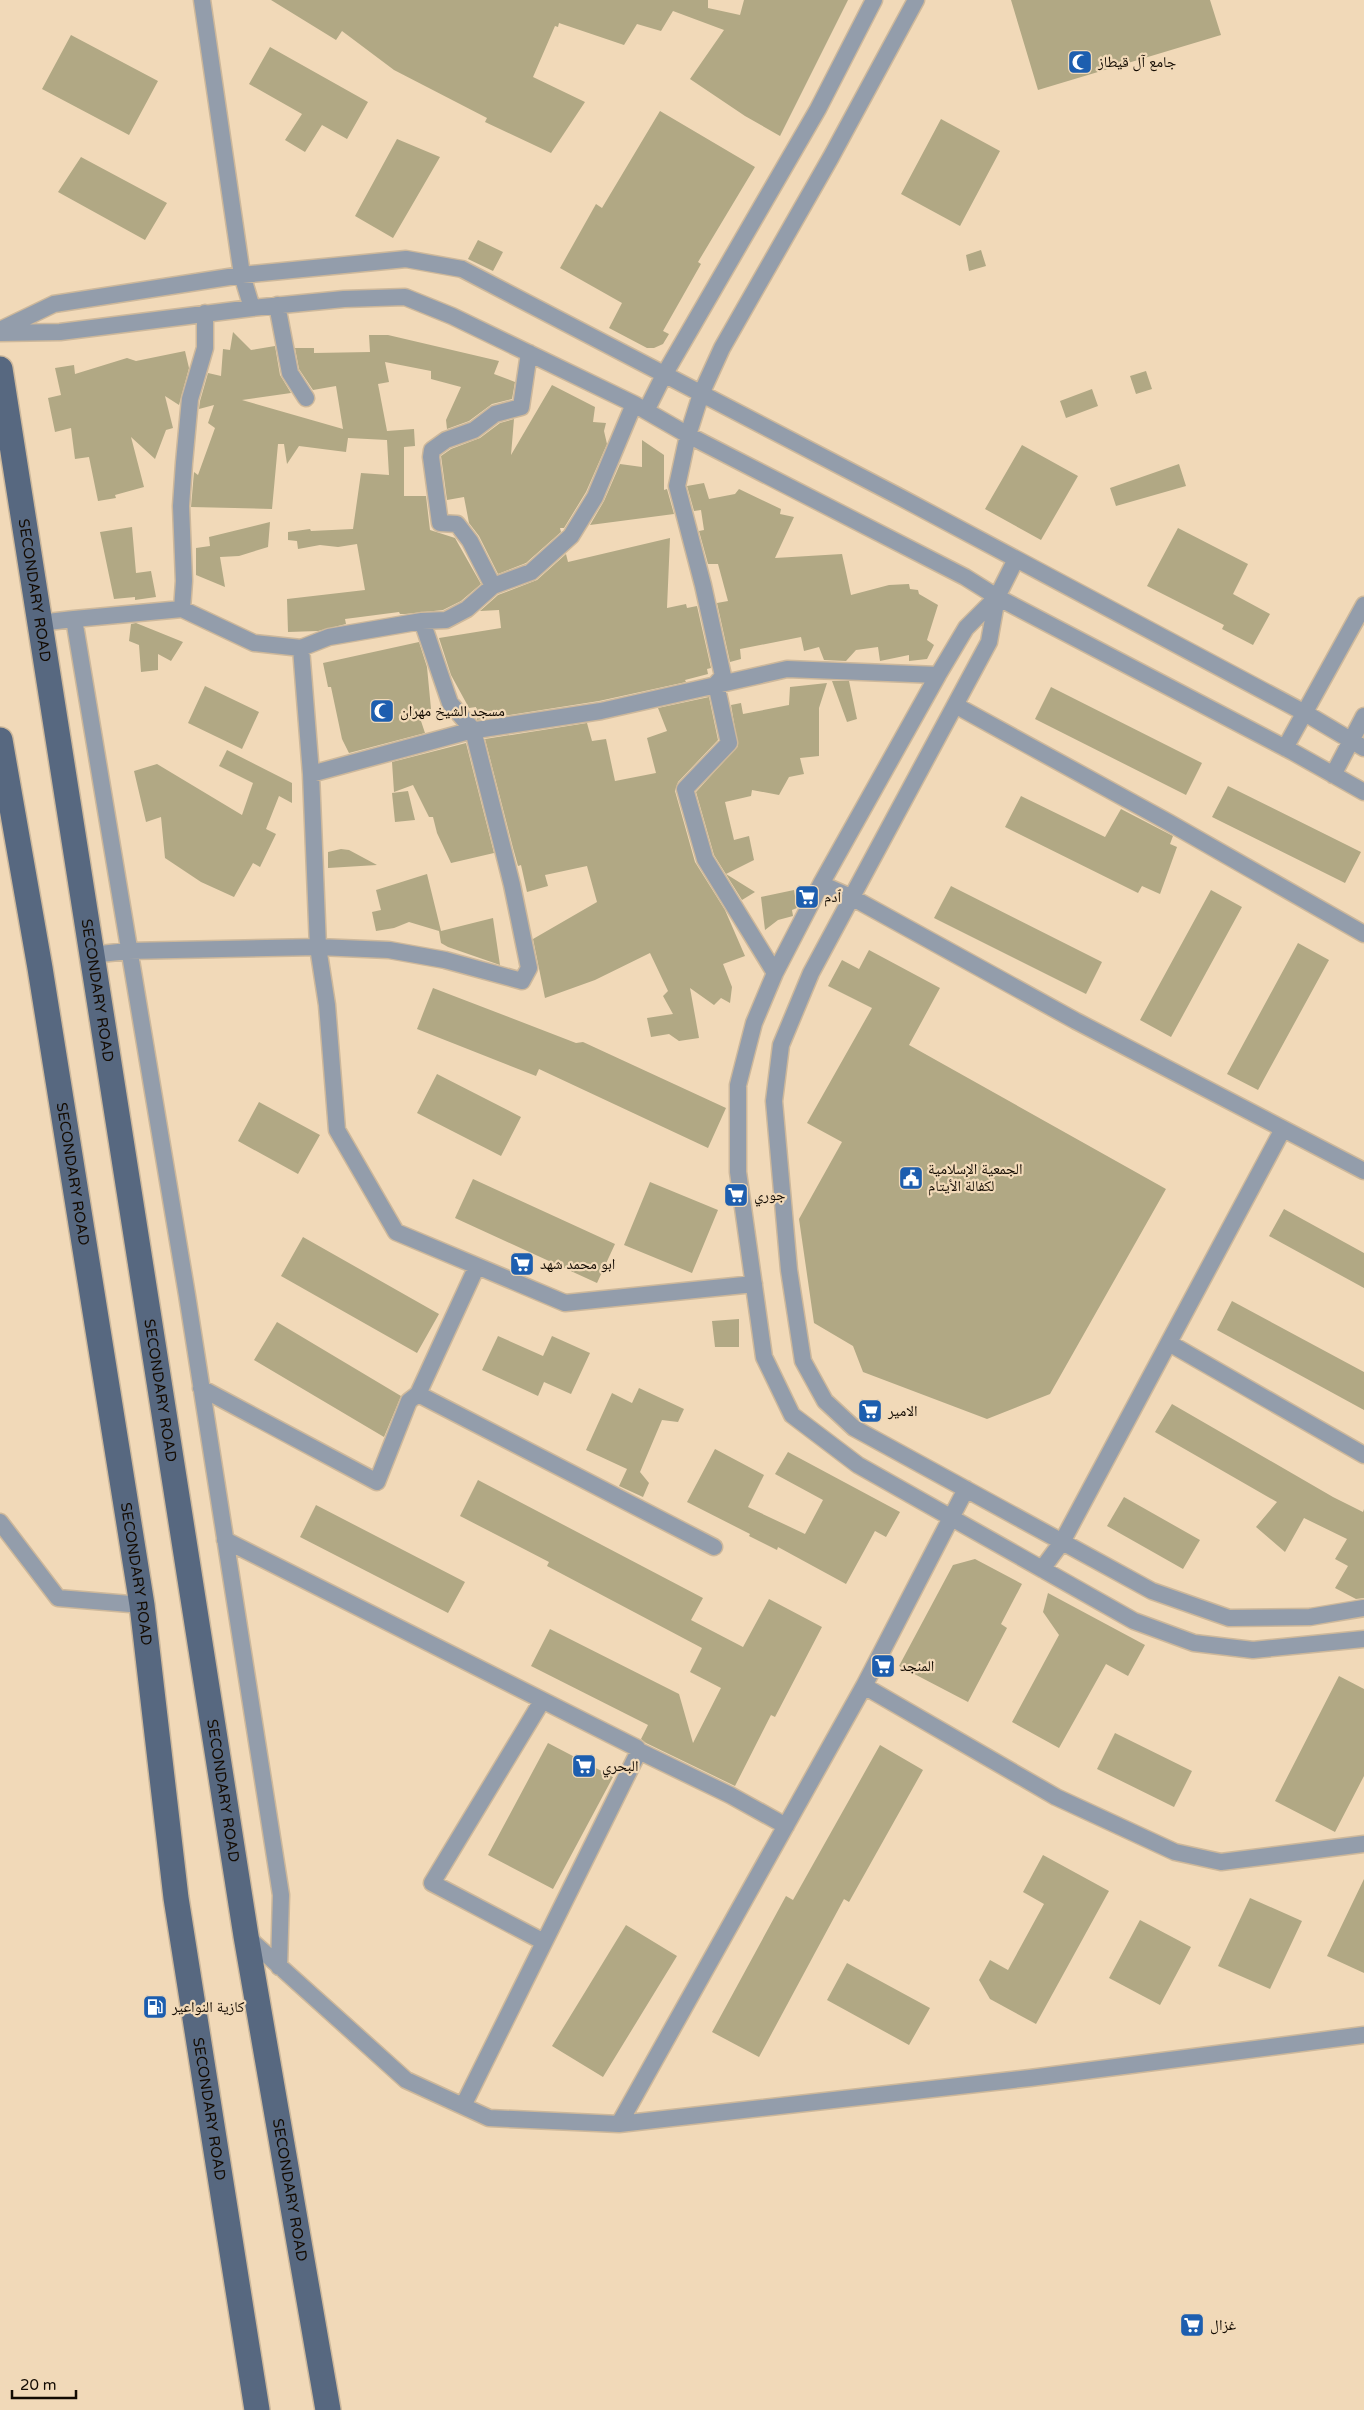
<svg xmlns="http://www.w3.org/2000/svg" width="1364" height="2410" font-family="'Varela Round','Noto Naskh Arabic',sans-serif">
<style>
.building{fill:#b1a884}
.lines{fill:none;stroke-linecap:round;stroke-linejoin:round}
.street-casing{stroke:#cdb89b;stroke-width:19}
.primary-casing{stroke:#cdb89b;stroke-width:28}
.street{stroke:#939dab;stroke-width:16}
.primary{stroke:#576880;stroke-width:25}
.labels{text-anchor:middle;stroke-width:4.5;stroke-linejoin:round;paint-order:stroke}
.poi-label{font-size:15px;fill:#130b02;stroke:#f1d9b8;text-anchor:start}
.street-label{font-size:15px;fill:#130b02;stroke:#f1d9b8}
</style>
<rect width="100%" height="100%" fill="#f1d9b8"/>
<path class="building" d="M271,0H708V8L740,15L744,0H848L780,136L745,116L690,79L724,30L673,11L661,31L637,24L624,45L559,23L558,27L555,26L533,77L585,102L551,153L485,122L487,118L394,70L342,31L336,40Z
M1011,0H1210L1221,35L1038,90Z
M71,35L158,81L129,135L42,89Z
M270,47L368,102L347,139L322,125L305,152L285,140L302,114L249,84Z
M660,111L755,167L698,262L701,264L663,331L669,334L663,344L654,348H647L609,328L622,303L560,268L596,204L602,208Z
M941,119L1000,151L960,226L901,194Z
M397,139L440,157L393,238L355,216Z
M81,157L167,203L145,240L58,192Z
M478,240L503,252L493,271L468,259Z
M981,250L986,266L969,271L966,255Z
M233,332L251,350L275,346L280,375L291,393L242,400L343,429L336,386L313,390L299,369L295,348H314V353L370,352L369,335H388L499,361L494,374L515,382L512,399L492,404L469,421L447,429L446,420L461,387L431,379V371L385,362L389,382L378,384L387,431L414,429L415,446L404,447V496H426L430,530L455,538L481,584L461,601L443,610L405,614H400L399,612L345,619L346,624L318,631L288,632L287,599L365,590L357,544L338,547L320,545L298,549L297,541L288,540V532L310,529L311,531L353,529L361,473L389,475L387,440L348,438L346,452L299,446L287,464L284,444H278L272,509L191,507L194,472L198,475L215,428L208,423L214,405L199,409L200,401L208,373L221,376L223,349L230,350Z
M185,351L189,368L179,405L165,396L173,428L166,430L155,459L131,437L144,487L115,495L116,498L98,501L89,457L75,459L71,428L55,432L48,398L61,395L55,368L74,365L75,374L127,358L136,361Z
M1146,371L1152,389L1136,394L1130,376Z
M552,385L595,407L593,422L606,423L604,431L607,444L586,492L564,528H560L561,532L526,563L498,574L479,536L469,523L464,497L447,500L441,456L451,449L480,438L500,423L514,419L511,455Z
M1092,389L1098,406L1066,418L1060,401Z
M642,440L664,455V490L667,489L674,514L590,525L604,501L620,464L642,467Z
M1022,445L1078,476L1041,540L985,509Z
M1179,464L1186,486L1116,506L1110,488Z
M704,483L709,499L735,494L739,489L781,509L780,514L794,517L775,558L842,554L851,595L889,585L909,584L910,589L918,590L919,594L938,605L927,640L934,645L927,659L909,661V655L880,661L878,647L856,650L846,661L824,660L819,647L804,651L801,637L740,649L741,659L730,662L717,603L728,601L718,564H708L699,531L704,530L701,510L694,511L687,486Z
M270,522L268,547L239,556L220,557L225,587L196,575V548L210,546L209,537Z
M132,527L136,573L151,571L156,597L135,600V597L114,599L100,532Z
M1178,528L1248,564L1233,594L1270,614L1253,645L1222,629L1224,625L1147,586Z
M670,538L667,608L686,604L687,608L697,606L711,668L707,669L708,674L685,680L686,682L599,701L477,720L476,707L469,708L451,675L439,638L501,628L499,610L480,611L498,595L537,580L566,554L568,562Z
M136,623L183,642L171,661L158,654V670L141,672L139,645L129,641L131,624Z
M419,642L427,667L431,709L418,712L425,733L349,753L342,739L331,687H328L323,663Z
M832,681H849L857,719L847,722Z
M827,683L819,708V756L800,758L804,774L789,777L779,795L752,790L751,796L725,802L734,840L749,836L754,860L726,874L755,892L742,900L714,855L696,792L738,746L731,705L741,703L743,714L789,705L790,687Z
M205,686L259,712L242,749L188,723Z
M1051,687L1202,763L1186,795L1035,719Z
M709,697L718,740L678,782L675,791L695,862L725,910L745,956L723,964L732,987L730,1003L721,998L714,1005L690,988L699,1038L679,1041L669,1034L651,1037L647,1018L673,1014L663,996L668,991L650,953L595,980L545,998L533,939L597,902L587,866L545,875L548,886L527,892L521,865L518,866L513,848L485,739L587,723L592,741L606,739L615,781L656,773L647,738L667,731L658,708Z
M466,743L494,853L451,863L437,833L433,817H429L413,785L394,792L392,762Z
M227,750L292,783V803L279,796L266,829L276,834L260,867L253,863L234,897L201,882L165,858L161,817L146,822L134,771L157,764L242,815L253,783L219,766Z
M1228,786L1361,852L1345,883L1212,817Z
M408,791L415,820L395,822L392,793Z
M1021,796L1105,837L1121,809L1173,836L1170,844L1177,847L1160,894L1142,886L1138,893L1005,827Z
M341,849L349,850L377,865L328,868V852Z
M427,874L441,931L493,918L500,965L448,947L441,943L439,931L409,922L394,928L376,931L372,912L381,910L376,890Z
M951,886L1102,962L1086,994L934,918Z
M794,890L797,908L792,910L793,916L778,920L765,930L761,897Z
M1211,890L1242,907L1171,1037L1140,1020Z
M1298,943L1329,960L1258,1090L1227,1074Z
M869,950L940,988L909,1045L1166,1189L1050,1394L987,1419L863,1372L853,1346L814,1323L799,1219L842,1142L807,1123L872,1008L828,986L842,960L859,969Z
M433,988L576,1043L583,1042L726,1108L708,1148L539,1069L536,1076L417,1029Z
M437,1074L521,1117L501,1156L417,1113Z
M259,1102L320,1135L298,1174L238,1141Z
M473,1179L615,1244L597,1283L455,1218Z
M650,1182L718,1210L692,1273L624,1245Z
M1284,1209L1364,1253V1288L1269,1236Z
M303,1237L439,1314L417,1353L281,1276Z
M1232,1301L1364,1372V1410L1217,1330Z
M739,1319V1347H715L712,1321Z
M277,1322L401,1396L384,1437L254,1360Z
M498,1336L543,1356L552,1336L590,1353L571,1394L544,1382L538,1396L482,1370Z
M639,1388L684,1409L678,1422L662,1420L640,1472L649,1483L643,1497L619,1486L627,1469L586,1450L612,1393L632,1403Z
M1172,1404L1333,1497L1363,1512L1364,1509V1598L1356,1599L1335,1588L1348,1566L1335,1559L1347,1539L1304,1518L1285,1552L1256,1527L1277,1502L1155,1432Z
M715,1449L764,1475L748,1507L805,1534L823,1500L775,1474L788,1452L900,1512L886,1537L875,1531L846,1584L778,1547L777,1550L749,1536L750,1534L687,1502Z
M478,1480L703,1598L691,1620L743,1647L769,1599L822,1627L775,1717L771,1715L735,1786L646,1743L641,1739L648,1725L531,1666L550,1629L679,1694L693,1743L721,1688L690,1672L702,1648L547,1566L549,1562L460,1516Z
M1124,1497L1200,1540L1183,1569L1107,1526Z
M316,1505L465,1582L448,1613L300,1537Z
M975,1559L1022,1584L1001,1624L1007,1628L968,1702L899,1666L953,1565Z
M1048,1593L1145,1645L1128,1676L1106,1664L1059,1748L1012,1722L1059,1635L1043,1612Z
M1339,1676L1364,1689V1776L1335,1832L1275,1801Z
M1115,1733L1192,1771L1174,1807L1097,1769Z
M548,1743L613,1777L553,1889L488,1855Z
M880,1745L923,1770L849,1902L844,1899L759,2057L712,2032L786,1896L793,1900Z
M1043,1855L1109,1891L1036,2024L990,1999L979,1980L990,1960L1008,1970L1044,1904L1023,1892Z
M1364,1879V1973L1327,1956Z
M1250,1898L1302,1921L1270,1989L1218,1966Z
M1140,1920L1191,1947L1160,2005L1109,1978Z
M626,1925L677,1956L603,2077L552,2046Z
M847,1963L930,2008L909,2045L827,2000Z"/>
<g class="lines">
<defs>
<path id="street" d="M202,0L242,275L252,308
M277,305L290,373L306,398
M0,330L54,304L242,275L406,259L462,269L898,496L1305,713L1364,748
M0,333L60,332L252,308L344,299L405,297L452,316L634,404L688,435L965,577L997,597L1293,752L1364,792
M646,411L664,375L818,109L874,0
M1016,559L997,597L966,628L938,675L821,884L775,973L754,1023L738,1085V1172L764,1357L792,1415L858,1465L1134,1621L1194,1643L1253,1650L1364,1639
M493,586L470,541L457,524L440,523L431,457L432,450L446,440L474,430L495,414L521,407L529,353
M997,597L989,642L811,973L781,1045L774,1101L789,1270L803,1361L825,1401L854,1428L1152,1591L1229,1618L1310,1617L1364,1608
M182,609L184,581L181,506L184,463L190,399L205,348V313
M74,619L182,609L254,643L301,648L329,637L422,621L446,620L467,609L493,586L531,572L571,536L595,497L634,404
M422,621L450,703L473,730L512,885L529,968L522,981L445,960L389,950L318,947L311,774L473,730H476L601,711L787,669L938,675
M39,623L74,619L187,1295L281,1895L279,1967
M301,648L311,774
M955,705L1168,822L1364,934
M1285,748L1364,605
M1333,775L1364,716
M821,884L853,898L1076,1021L1364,1171
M91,955L128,951L318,947L327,1005L337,1130L396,1232L565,1303L754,1284
M775,973L705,859L685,789L729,743L716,684L723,676L703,585L677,486L688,435L701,394L722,348L831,157L916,0
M1169,1343L1364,1455
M201,1388L377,1482L409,1401L418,1394L477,1266
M418,1394L714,1547
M0,1522L58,1598L142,1605
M225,1540L637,1748L639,1751L730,1795L786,1826
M1042,1569L1062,1542L1283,1129
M864,1686L1056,1797L1175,1852L1221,1862L1364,1844
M542,1701L432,1883L544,1942
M246,1936L406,2080L489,2118L619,2124L1030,2078L1364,2035
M463,2106L639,1751
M619,2124L864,1686L966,1489"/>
<g id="primary">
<path id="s1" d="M0,369L246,1936L328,2410"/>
<path id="s2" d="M0,740L40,968L142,1605L176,1898L257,2410"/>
</g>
</defs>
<use href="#street" class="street-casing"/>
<use href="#primary" class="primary-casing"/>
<use href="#street" class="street"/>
<use href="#primary" class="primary"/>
</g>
<defs>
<symbol id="mosque-square" viewBox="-11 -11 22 22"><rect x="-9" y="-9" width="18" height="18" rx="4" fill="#1d5eaf" stroke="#f1d9b8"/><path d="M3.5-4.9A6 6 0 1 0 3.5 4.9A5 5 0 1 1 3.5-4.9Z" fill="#fff"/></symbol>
<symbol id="supermarket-square" viewBox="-11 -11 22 22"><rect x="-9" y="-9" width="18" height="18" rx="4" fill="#1d5eaf" stroke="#f1d9b8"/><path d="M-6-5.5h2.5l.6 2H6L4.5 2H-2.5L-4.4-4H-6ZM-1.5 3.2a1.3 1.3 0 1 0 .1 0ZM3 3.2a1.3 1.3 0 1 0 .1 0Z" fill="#fff"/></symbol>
<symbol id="civic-square" viewBox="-11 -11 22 22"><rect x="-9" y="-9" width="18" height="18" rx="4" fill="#1d5eaf" stroke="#f1d9b8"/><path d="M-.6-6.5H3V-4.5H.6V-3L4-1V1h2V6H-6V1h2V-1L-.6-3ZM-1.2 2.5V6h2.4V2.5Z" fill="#fff"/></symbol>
<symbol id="fuel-square" viewBox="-11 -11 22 22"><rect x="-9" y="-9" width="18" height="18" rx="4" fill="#1d5eaf" stroke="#f1d9b8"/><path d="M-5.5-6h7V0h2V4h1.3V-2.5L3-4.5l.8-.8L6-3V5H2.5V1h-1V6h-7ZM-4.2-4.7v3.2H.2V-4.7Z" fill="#fff"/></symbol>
</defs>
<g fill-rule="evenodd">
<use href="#mosque-square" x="1066" y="48" width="28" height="28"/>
<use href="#mosque-square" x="368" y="697" width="28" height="28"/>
<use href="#supermarket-square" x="793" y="883" width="28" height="28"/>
<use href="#civic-square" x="897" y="1164" width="28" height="28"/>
<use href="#supermarket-square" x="722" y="1181" width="28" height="28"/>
<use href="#supermarket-square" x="508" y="1250" width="28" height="28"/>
<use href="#supermarket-square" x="856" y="1397" width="28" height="28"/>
<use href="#supermarket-square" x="869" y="1652" width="28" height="28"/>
<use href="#supermarket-square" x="570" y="1752" width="28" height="28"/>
<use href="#fuel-square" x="141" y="1993" width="28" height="28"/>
<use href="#supermarket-square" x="1178" y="2311" width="28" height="28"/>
</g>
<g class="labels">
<g class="poi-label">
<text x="1098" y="67">جامع آل قيطاز</text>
<text x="400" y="716">مسجد الشيخ مهران</text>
<text x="824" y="902">ٱدم</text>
<text x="928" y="1174">الجمعية الإسلامية<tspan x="928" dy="17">لكفالة الأيتام</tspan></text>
<text x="754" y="1200">جوري</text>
<text x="540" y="1269">ابو محمد شهد</text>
<text x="888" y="1416">الامير</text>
<text x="900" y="1671">المنجد</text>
<text x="602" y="1771">البحري</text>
<text x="172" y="2012">كازية النواعير</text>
<text x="1210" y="2330">غزال</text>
</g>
<g class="street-label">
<text dy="5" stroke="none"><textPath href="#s1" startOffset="224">SECONDARY ROAD</textPath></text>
<text dy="5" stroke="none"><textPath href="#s1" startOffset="629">SECONDARY ROAD</textPath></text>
<text dy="5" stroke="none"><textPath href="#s2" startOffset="440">SECONDARY ROAD</textPath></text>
<text dy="5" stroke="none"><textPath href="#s1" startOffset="1034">SECONDARY ROAD</textPath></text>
<text dy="5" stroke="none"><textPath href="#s2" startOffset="845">SECONDARY ROAD</textPath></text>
<text dy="5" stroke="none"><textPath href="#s1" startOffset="1439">SECONDARY ROAD</textPath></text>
<text dy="5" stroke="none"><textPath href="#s2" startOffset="1385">SECONDARY ROAD</textPath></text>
<text dy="5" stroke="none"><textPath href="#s1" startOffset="1844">SECONDARY ROAD</textPath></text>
</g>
</g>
<path d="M12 2390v8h64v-8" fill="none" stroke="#130b02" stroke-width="2.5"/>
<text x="20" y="2390" font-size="15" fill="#130b02" stroke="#f1d9b8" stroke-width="4" paint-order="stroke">20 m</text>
</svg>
